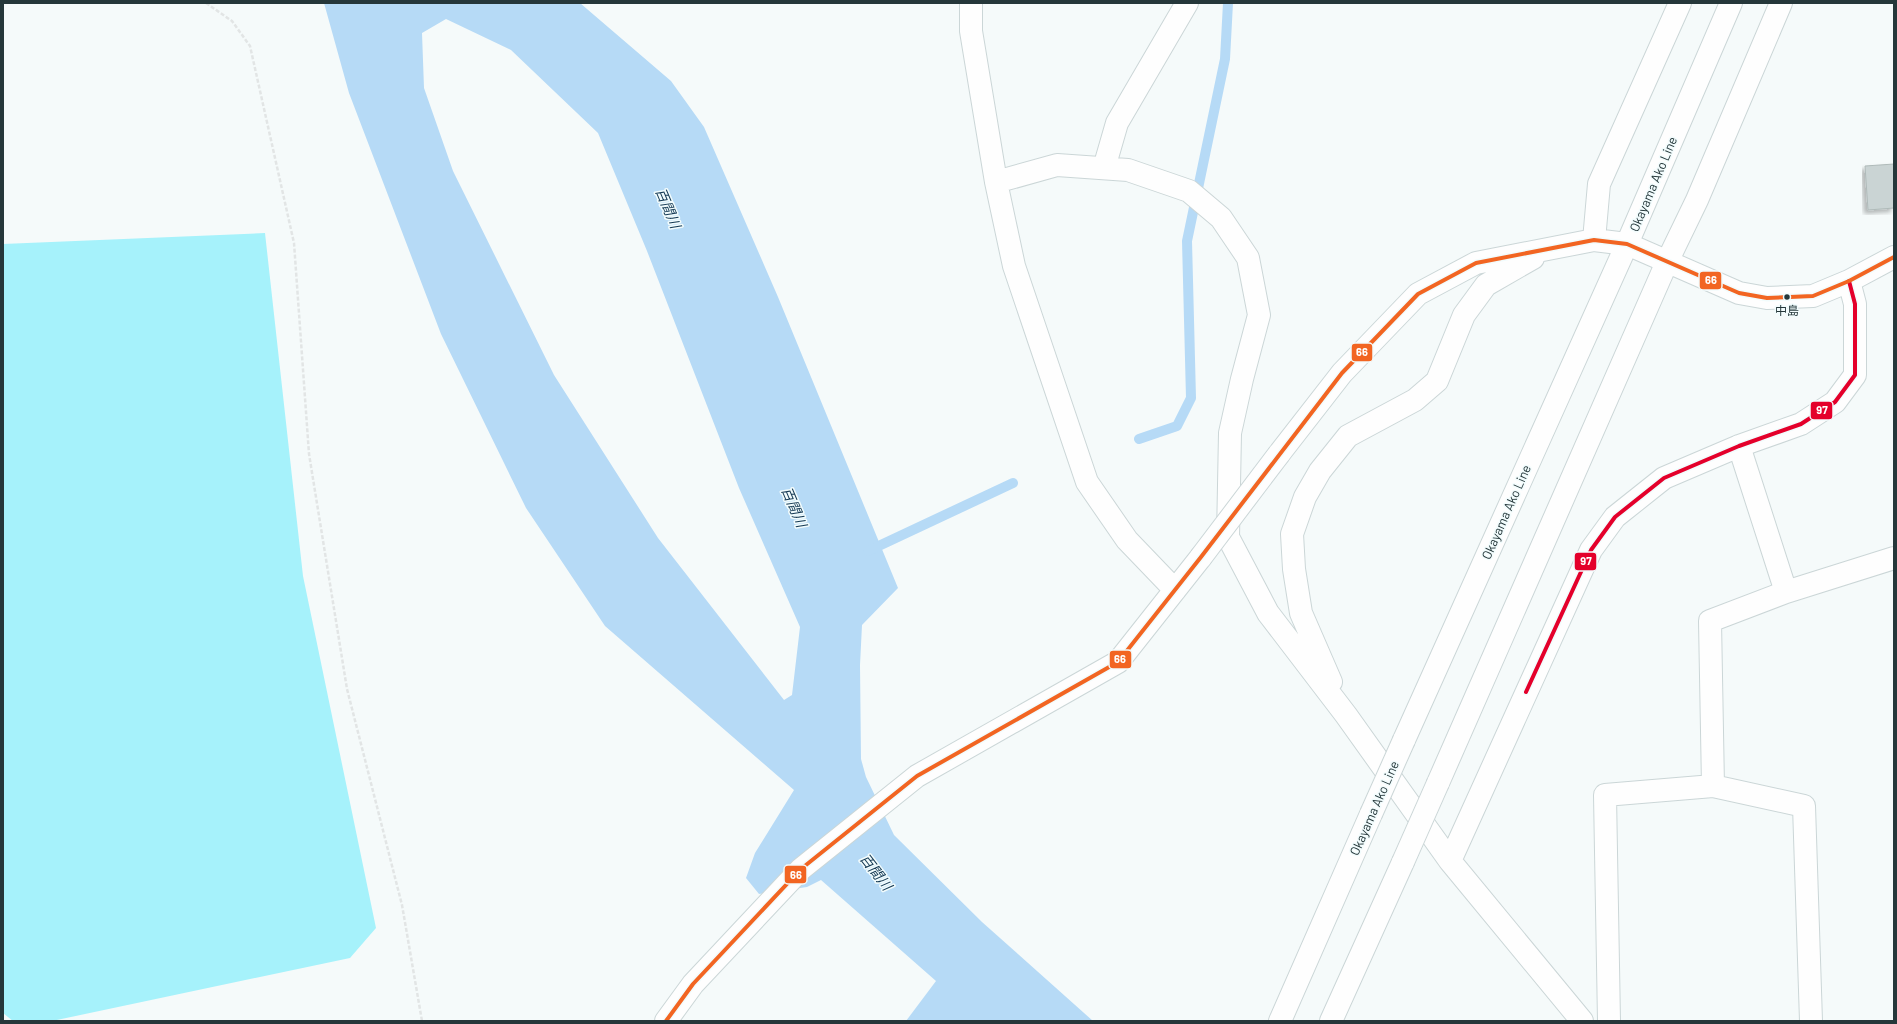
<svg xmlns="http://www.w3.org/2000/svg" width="1897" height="1024" font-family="Barlow,'Noto Sans JP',sans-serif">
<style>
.green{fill:#a6f2fb}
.water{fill:#b6daf6;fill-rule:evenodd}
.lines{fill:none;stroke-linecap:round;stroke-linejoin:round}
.stream{stroke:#b6daf6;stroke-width:10}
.building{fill:#cad4d4;stroke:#afbab9;filter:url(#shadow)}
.minor-casing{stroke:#cbd6d7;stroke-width:24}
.major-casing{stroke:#cbd6d7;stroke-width:24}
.path{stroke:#e2e5e5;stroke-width:2.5;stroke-dasharray:4 2;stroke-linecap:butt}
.minor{stroke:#fefefe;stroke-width:22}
.major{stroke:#fefefe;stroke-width:22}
.minor-bridge-casing{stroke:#cbd6d7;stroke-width:24;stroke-linecap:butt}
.major-bridge-casing{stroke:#cbd6d7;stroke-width:24;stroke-linecap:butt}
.minor-bridge{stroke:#fefefe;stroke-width:22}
.major-bridge{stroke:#fefefe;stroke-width:22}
.bus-1-casing{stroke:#f2fcfd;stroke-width:7}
.bus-2-casing{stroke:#f2fcfd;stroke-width:7}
.bus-1{stroke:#e4002b;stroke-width:4}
.bus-2{stroke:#f26522;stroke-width:4}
.bus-dot{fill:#25373a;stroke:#f2fcfd;stroke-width:1.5}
.labels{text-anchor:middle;stroke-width:3;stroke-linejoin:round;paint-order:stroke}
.bus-label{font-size:12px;fill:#25373a;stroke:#f2fcfd}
.street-label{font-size:13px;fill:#25373a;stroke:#f2fcfd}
.water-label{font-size:14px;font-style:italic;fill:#143954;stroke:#f2fcfd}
.line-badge{stroke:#f2fcfd;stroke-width:1.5}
.badge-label{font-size:11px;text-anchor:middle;font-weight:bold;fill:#fff}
</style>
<defs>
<filter id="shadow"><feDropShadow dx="-3.5" dy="3.5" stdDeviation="2" flood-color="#0004"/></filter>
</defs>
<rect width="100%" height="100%" fill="#f5fafa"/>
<path class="green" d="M265,233L303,576L376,928L350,958L52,1021H13L3,1013V244Z"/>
<path class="water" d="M324,3H580L671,81L704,127L778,297L898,588L862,625L860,665L861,759L866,777L894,835L982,922L1093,1021H906L936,981L821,880L807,887L759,894L746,878L755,853L794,790L605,626L526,508L441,334L349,93ZM446,19L511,50L598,133L647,251L739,488L800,627L792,695L784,700L658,538L554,375L453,171L424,88L422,33Z"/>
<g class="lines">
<path class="stream" d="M1139,439L1177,426L1191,398L1187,241L1225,59L1228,3
M868,551L1013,483"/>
</g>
<path class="building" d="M1894,164V208L1868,210L1865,166Z"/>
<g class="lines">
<defs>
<path id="minor" d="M971,3V31L996,182L1014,266L1087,482L1127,540L1175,590
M1104,168L1117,123L1187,3
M996,182L1057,165L1128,170L1189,191L1221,218L1248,258L1259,315L1242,379L1230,433L1228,537L1268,613L1346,715L1450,861L1582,1021
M1594,240L1599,184L1680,3
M1739,446L1786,592L1894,558
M1279,454L1342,373L1418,294L1476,263L1594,240L1627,244L1739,293L1767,298L1813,296L1849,281L1894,257
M1786,592L1710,621L1713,786L1804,806L1811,1021
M1331,682L1301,613L1294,569L1292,534L1305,497L1320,471L1348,436L1415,400L1437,381L1464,315L1486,285L1533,258
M1450,861L1591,550L1615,517L1664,478L1739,446L1801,424L1835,402L1855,375V304L1849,281
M666,1021L693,984L801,869L917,776L1118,662L1201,557
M1609,1021L1605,795L1713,786"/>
<path id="major" d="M1404,740L1627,244L1731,3
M1438,783L1667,262L1697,200L1781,3
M1280,1021L1371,814
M1331,1021L1403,862"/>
</defs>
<use href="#minor" class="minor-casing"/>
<use href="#major" class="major-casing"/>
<path class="path" d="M206,3L232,21L250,46L294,243L309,454L347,689L402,905L422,1021"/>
<use href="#minor" class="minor"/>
<use href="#major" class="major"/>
<defs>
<path id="minor-bridge" d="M1201,557L1279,454"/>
<path id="major-bridge" d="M1371,814L1404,740
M1403,862L1438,783"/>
</defs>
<use href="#minor-bridge" class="minor-bridge-casing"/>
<use href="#major-bridge" class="major-bridge-casing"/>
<use href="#minor-bridge" class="minor-bridge"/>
<use href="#major-bridge" class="major-bridge"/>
<defs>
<path id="bus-1" d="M1526,692L1591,550L1615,517L1664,478L1739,446L1801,424L1835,402L1855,375V304L1849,281"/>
<path id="bus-2" d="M666,1021L693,984L801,869L917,776L1118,662L1201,557L1342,373L1418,294L1476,263L1594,240L1627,244L1739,293L1767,298L1813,296L1849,281L1894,257"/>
</defs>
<use href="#bus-1" class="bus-1-casing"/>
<use href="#bus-2" class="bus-2-casing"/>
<use href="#bus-1" class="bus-1"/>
<use href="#bus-2" class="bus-2"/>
</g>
<circle class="bus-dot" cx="1787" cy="297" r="3.5"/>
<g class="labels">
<g class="bus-label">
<text x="1787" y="315">中島</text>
</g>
<g class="street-label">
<text transform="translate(1653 184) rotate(-67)" y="5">Okayama Ako Line</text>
<text transform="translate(1506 512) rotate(-66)" y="5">Okayama Ako Line</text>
<text transform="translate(1374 808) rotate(-66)" y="5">Okayama Ako Line</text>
</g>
<g class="water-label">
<text transform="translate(668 208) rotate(67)" y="5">百間川</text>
<text transform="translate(794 507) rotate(67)" y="5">百間川</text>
<text transform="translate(876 872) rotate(52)" y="5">百間川</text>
</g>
</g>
<g class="line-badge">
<rect x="1699" y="271" width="23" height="19" rx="4" fill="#f26522"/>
<rect x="1351" y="343" width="22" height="19" rx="4" fill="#f26522"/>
<rect x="1810" y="401" width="23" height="19" rx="4" fill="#e4002b"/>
<rect x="1574" y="552" width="23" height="19" rx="4" fill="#e4002b"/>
<rect x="1109" y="650" width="23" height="19" rx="4" fill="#f26522"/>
<rect x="784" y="865" width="23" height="19" rx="4" fill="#f26522"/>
</g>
<g class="badge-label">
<text x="1711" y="284">66</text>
<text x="1362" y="356">66</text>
<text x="1822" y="414">97</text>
<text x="1586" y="565">97</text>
<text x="1120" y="663">66</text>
<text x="796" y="879">66</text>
</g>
<rect width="1897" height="1024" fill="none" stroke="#25373a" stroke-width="8"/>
</svg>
